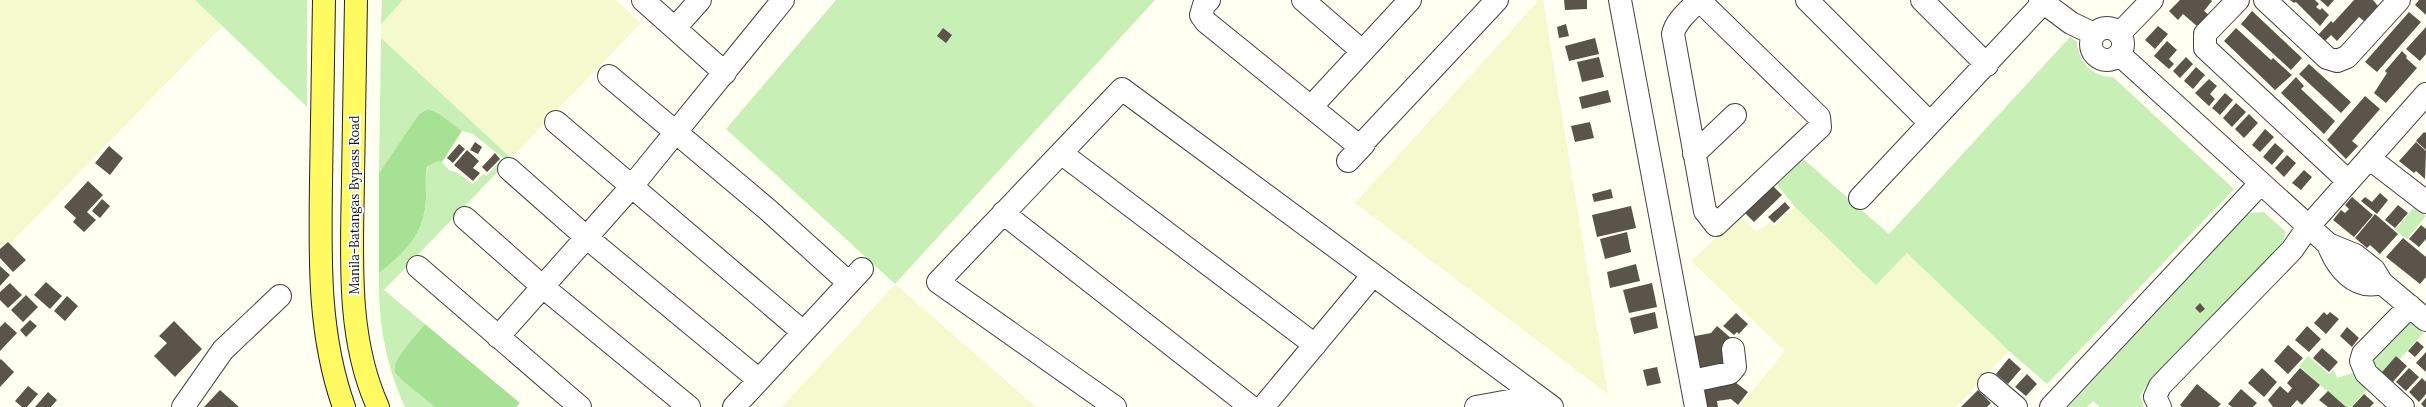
<svg xmlns="http://www.w3.org/2000/svg" width="2426" height="407" font-family="Lora,serif">
<style>
.farmland{fill:#f4f9ce}
.green{fill:#c8efb6}
.forest{fill:#a7e294}
.building{fill:#5a544b}
.lines{fill:none;stroke-linecap:round;stroke-linejoin:round}
.minor-casing{stroke:#434343;stroke-width:24}
.major-casing{stroke:#212121;stroke-width:24}
.minor{stroke:#fff;stroke-width:22}
.major{stroke:#fff962;stroke-width:22}
.labels{text-anchor:middle;stroke-width:4;stroke-linejoin:round;paint-order:stroke}
.street-label{font-size:13px;fill:#101010;stroke:#fff}
</style>
<rect width="100%" height="100%" fill="#fffff2"/>
<path class="farmland" d="M0,0H195L222,26L0,254Z
M403,0H616L641,23L511,158L381,38V24Z
M1539,0H1543L1608,394L1355,203Z
M1795,207L1876,285L1907,253L2009,351L1956,407H1739L1785,351L1691,261L1739,216L1757,232L1770,222L1774,226Z
M895,284L1036,407H782Z"/>
<path class="green" d="M195,0H307V107Z
M382,0H403L381,24Z
M836,0H1155L895,284L726,129Z
M2070,37L2077,42C2078,62 2093,77 2113,77L2234,189L2047,384L2009,351L1907,253L1876,285L1795,207L1775,182L1801,157L1889,234Z
M381,38L511,158L384,290L425,324L394,367L395,374L435,407H405C385,364 378,320 379,273C406,252 425,234 426,197C426,186 425,177 428,167L438,161L442,162L449,170L458,173L473,184L483,174L486,176L503,158L473,134L462,131L438,113L428,109L419,114L379,173Z
M2415,206L2426,216L2407,239L2395,230Z
M2264,212L2286,232L2283,242L2144,389L2140,396L2144,407H2100L2093,401L2087,407H2068L2245,216L2251,213Z
M2411,320L2423,333L2400,359L2396,356L2380,374L2370,359Z
M2308,356L2329,374L2334,369L2337,378L2353,373L2369,387L2351,407H2345L2299,366Z"/>
<path class="forest" d="M428,109L438,113L462,131L442,162L438,161L427,167C425,178 426,186 426,197C425,234 406,252 379,273V173L419,114Z
M425,324L520,403L516,407H435C429,402 396,376 395,373C390,361 418,334 425,324Z"/>
<path class="building" d="M1564,0H1587V9L1565,10Z
M2180,0H2211L2212,1L2204,11L2209,15L2198,27L2183,14L2178,20L2169,11Z
M2290,0H2315L2319,4L2316,7L2320,10L2322,8L2329,15L2320,26L2296,2L2294,3Z
M2320,0H2334L2328,7Z
M2354,0H2373L2378,6L2364,21L2359,17L2337,41L2331,35L2325,41L2318,35L2331,21L2333,23Z
M2419,0H2426V15L2415,5Z
M2252,11L2302,58L2291,70L2241,24Z
M2409,12L2421,22L2377,72L2365,62Z
M1566,24L1569,36L1559,38L1557,27Z
M2158,26L2168,34L2155,49L2145,40Z
M2426,27V54L2420,61L2406,49Z
M943,28L952,35L946,43L937,36Z
M2236,28L2271,60L2273,58L2292,75L2275,90L2224,41Z
M1595,38L1599,54L1569,61L1565,46Z
M2167,41L2177,50L2169,59L2174,64L2169,69L2154,56Z
M2402,51L2407,56L2406,58L2417,68L2386,103L2374,93L2387,73L2385,71Z
M1599,57L1604,77L1582,82L1577,62Z
M2186,57L2193,64L2180,78L2173,71Z
M2309,64L2351,102L2341,113L2299,74Z
M2196,67L2205,75L2193,89L2184,81Z
M2296,77L2304,86L2301,89L2335,121L2324,134L2281,93Z
M2209,79L2217,86L2210,94L2215,99L2209,106L2195,93Z
M1608,90L1611,102L1582,109L1579,97Z
M2225,93L2233,100L2220,115L2212,108Z
M2365,96L2380,109L2352,141L2358,146L2346,159L2327,140Z
M2236,103L2246,112L2232,127L2223,118Z
M2249,114L2258,123L2244,138L2235,129Z
M1590,122L1594,138L1575,142L1571,126Z
M2265,129L2274,137L2260,152L2252,145Z
M2424,132L2426,133V150L2416,141Z
M475,142L482,147L478,154L470,150Z
M2416,142L2426,151L2425,179L2416,171L2414,173L2399,161Z
M2275,143L2284,151L2272,165L2263,157Z
M459,144L465,149L453,163L447,158Z
M109,146L123,158L110,175L95,163Z
M467,150L479,161L473,168L480,173L473,181L454,165Z
M495,153L500,159L487,172L482,167Z
M2287,155L2296,163L2284,177L2275,168Z
M2304,170L2312,177L2301,190L2292,183Z
M88,181L103,195L87,212L96,220L84,232L73,222L76,218L64,207Z
M1773,186L1782,195L1754,222L1745,213Z
M1611,189L1613,198L1594,202L1592,194Z
M2380,193L2388,200L2377,214L2361,201L2365,197L2372,202Z
M2352,197L2373,215L2354,237L2333,220L2341,210L2345,213L2349,209L2345,205Z
M102,199L110,206L100,218L92,211Z
M1785,202L1790,208L1774,223L1768,217Z
M2398,205L2408,213L2395,228L2385,220Z
M1631,206L1636,228L1597,237L1592,215Z
M2375,214L2398,234L2380,254L2370,245L2367,248L2355,238Z
M2421,225L2426,229V239L2419,247L2409,239Z
M1627,232L1631,252L1605,259L1600,239Z
M2403,238L2426,257V277L2420,284L2386,257Z
M8,242L26,260L13,272L0,258V249Z
M1636,264L1640,281L1610,288L1607,272Z
M0,266L10,275L0,286Z
M46,282L62,296L50,309L34,295Z
M10,283L22,295L8,308L0,300V292Z
M1652,283L1657,307L1629,313L1623,290Z
M26,295L38,307L23,322L11,310Z
M67,296L78,306L65,321L54,311Z
M2200,303L2205,309L2200,313L2195,308Z
M1655,312L1658,328L1634,334L1630,318Z
M2324,312L2327,315L2330,312L2339,319L2326,334L2314,323Z
M1736,313L1748,324L1739,334L1737,332L1734,335L1723,326Z
M30,320L37,326L26,337L20,330Z
M174,321L202,349L175,377L154,356L167,343L159,336Z
M5,322L17,333L0,351V327Z
M1717,326L1733,340L1729,366L1696,372L1690,337L1711,333Z
M2307,326L2321,339L2309,352L2295,340Z
M2347,327L2359,338L2352,347L2340,336Z
M2417,341L2424,347L2415,357L2408,351Z
M2288,345L2303,358L2288,374L2274,361Z
M2322,348L2338,362L2329,372L2313,358Z
M2426,352V372L2416,363Z
M2396,356L2407,366L2393,382L2382,372Z
M2009,358L2021,369L2008,384L1996,374Z
M1,359L14,372L0,387V360Z
M1657,367L1661,383L1647,386L1643,370Z
M2262,368L2277,382L2264,397L2248,383Z
M2300,368L2320,385L2302,405L2297,400L2291,407H2273L2268,400L2280,386L2288,393L2292,388L2287,383Z
M2409,368L2419,377L2406,391L2396,382Z
M2027,374L2037,384L2026,396L2015,387Z
M2422,378L2426,382V394L2419,402L2409,392Z
M1735,382L1748,392L1738,405L1731,399L1717,401L1718,407H1703L1700,388Z
M2197,384L2221,404L2218,407H2182L2180,405Z
M28,386L38,394L27,407H22L15,401Z
M2241,389L2257,403L2253,407H2232L2228,404Z
M220,390L239,407H204Z
M1978,390L1991,403L1987,407H1961Z
M2328,391L2338,400L2346,407H2328L2319,400Z
M48,392L57,400L51,407H35Z
M2364,394L2374,403L2370,407H2352Z
M2426,398V407H2424L2421,404Z"/>
<g class="lines">
<defs>
<path id="minor" d="M643,0L725,73
M1209,0L1204,5L1201,15L1206,22L1354,142L1361,145L1497,0
M1303,0L1362,51
M1620,0L1696,407
M1699,0L1819,117L1820,127L1716,225L1705,211L1673,34C1676,20 1690,10 1699,0
M1807,0L1930,123
M1922,0L1987,65
M2040,0L2071,23L2094,34
M2238,0L2205,34V48L2348,181
M2265,0L2327,58L2337,61L2347,57L2399,0
M2091 44a16 16 0 1 1 32 0a16 16 0 1 1-32 0Z
M675,28L700,0
M2120,33L2152,0
M2120,55L2328,244L2355,255L2374,270L2382,283L2426,320
M609,76L767,209L849,283
M1311,107L1410,0
M556,122L803,332
M1061,153L1315,345
M1694,154L1735,115
M2369,158L2426,202
M1348,161L1364,144
M509,169L586,237L759,380
M1860,198L2043,3
M1003,213L1251,407
M465,218L543,287L689,407
M2328,244C2336,266 2354,291 2382,283
M418,267L580,407
M498,337L632,186L783,0
M1692,381L1730,373L1735,367L1733,349
M1989,384L2016,407
M183,407L223,350L280,296
M734,407L862,269
M1115,407L938,282L1122,89L1552,407
M1263,407L1373,275
M1476,407L1537,396
M2051,407L2260,184
M2160,407L2155,397L2160,386L2292,250L2308,227L2426,94
M2403,407L2366,373L2361,361L2363,354L2410,306"/>
<path id="major" d="M324,0C323,61 322,121 321,182C320,259 318,334 344,407
M356,0C355,60 354,120 353,179C352,255 346,337 378,407"/>
</defs>
<use href="#minor" class="minor-casing"/>
<use href="#major" class="major-casing"/>
<use href="#minor" class="minor"/>
<use href="#major" class="major"/>
</g>
<g class="labels">
<g class="street-label">
<text transform="translate(354 205) rotate(-90)" y="5">Manila-Batangas Bypass Road</text>
</g>
</g>
</svg>
